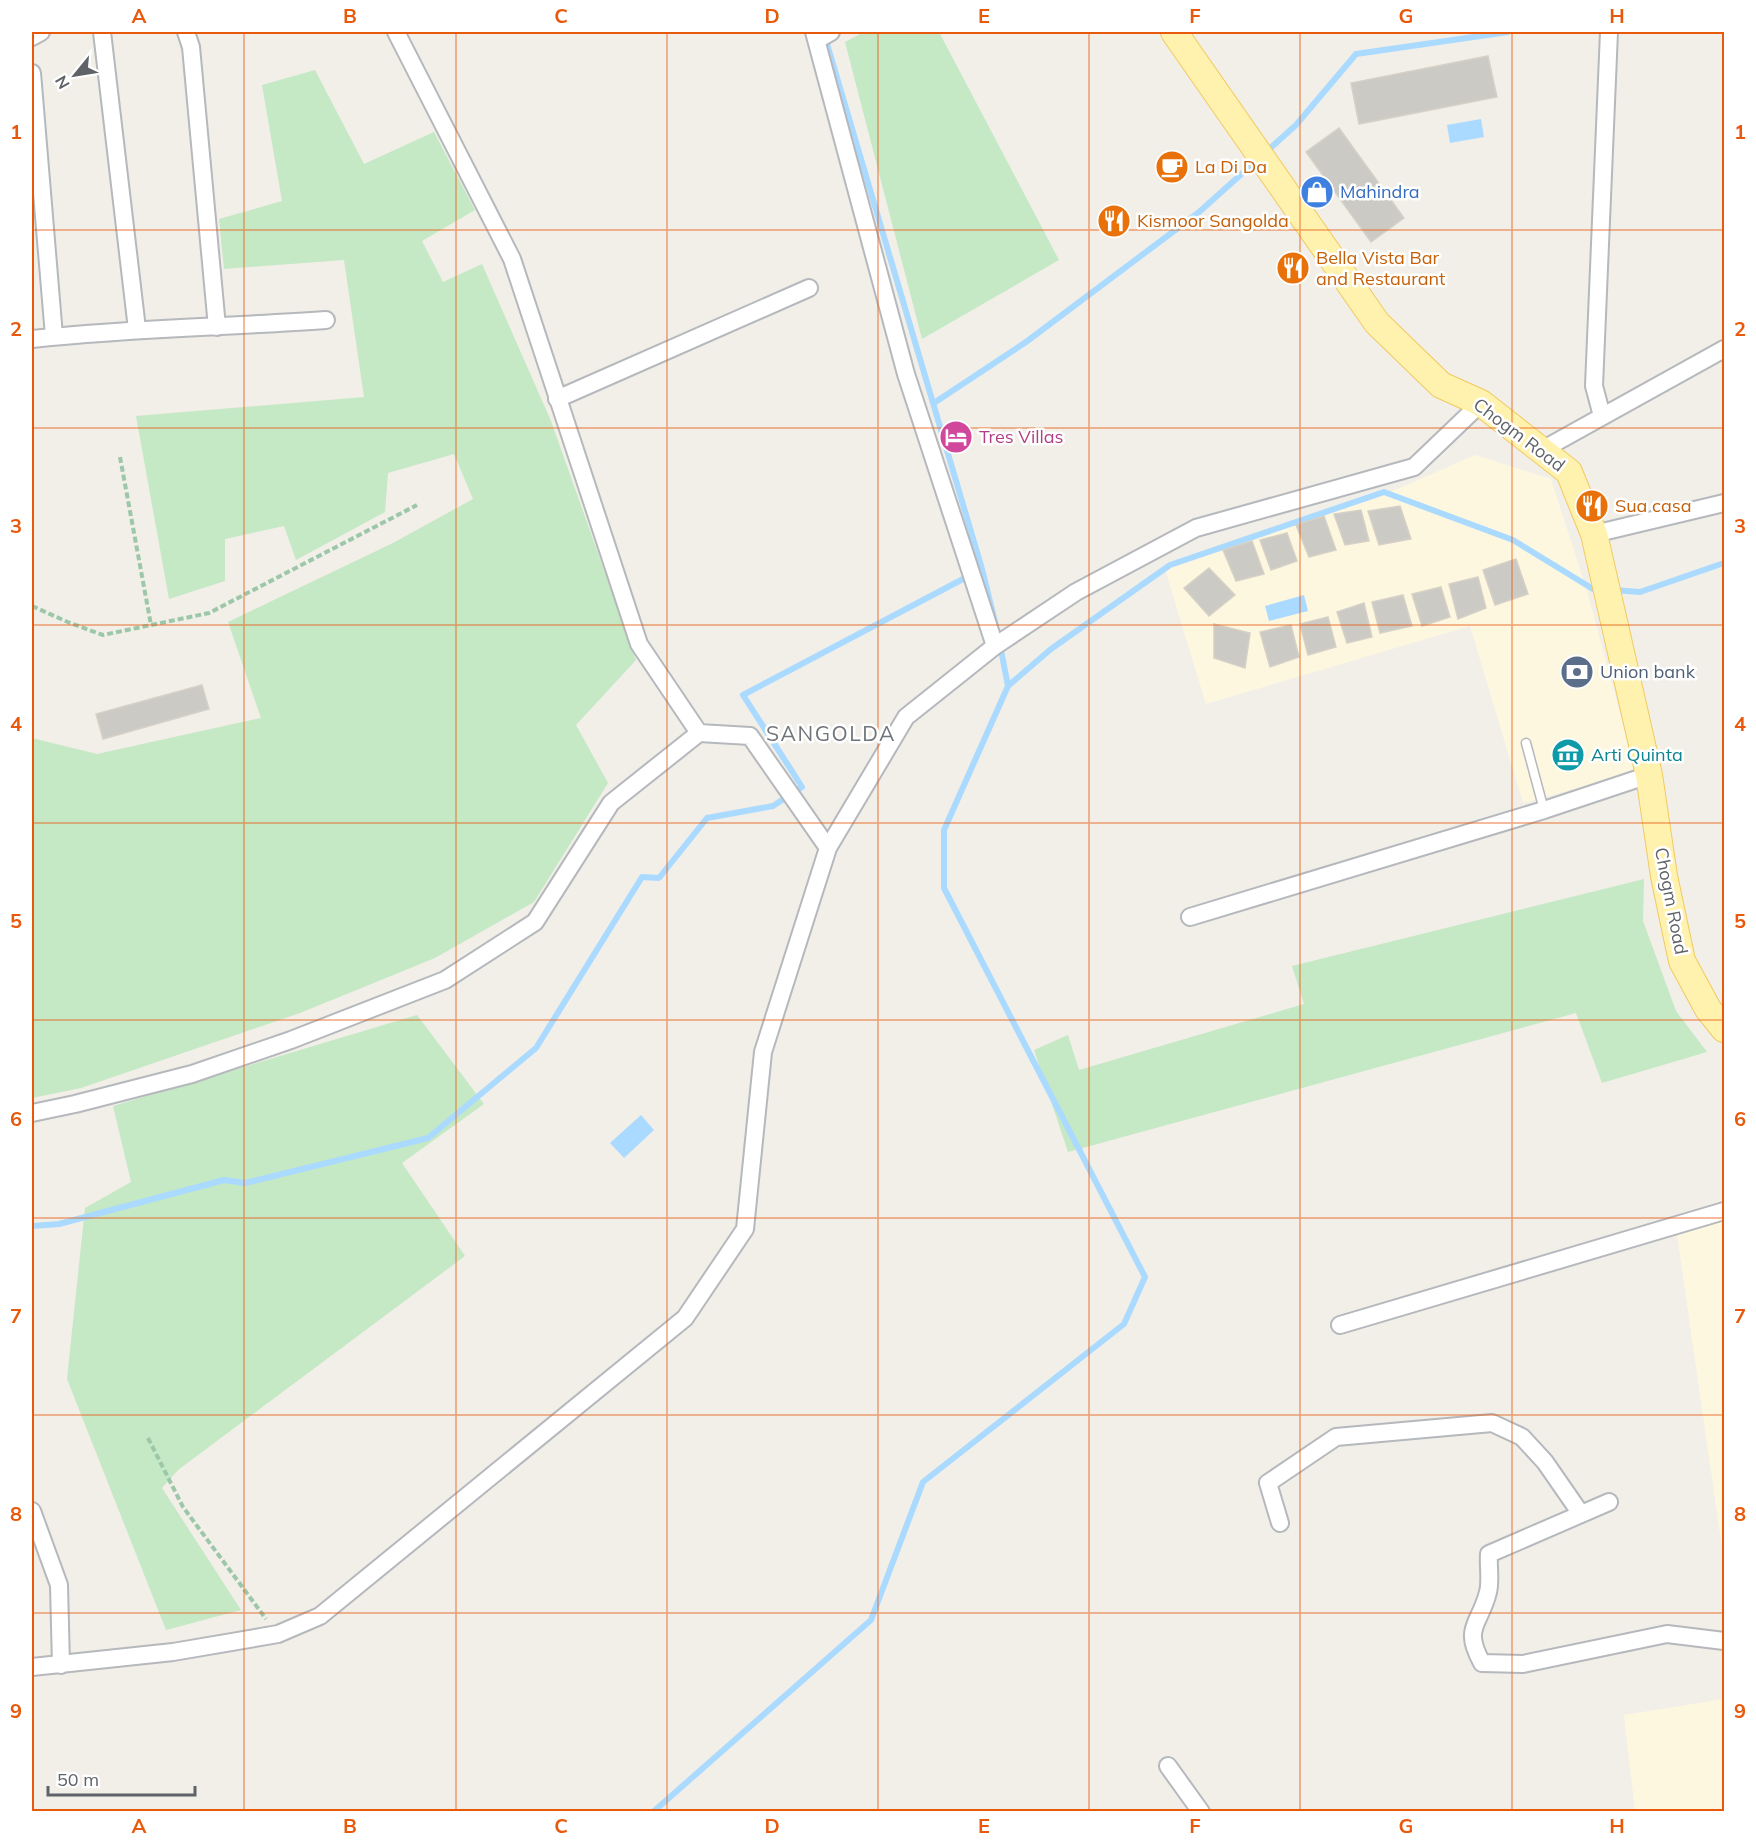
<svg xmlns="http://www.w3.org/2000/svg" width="1756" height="1843" font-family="Mulish,sans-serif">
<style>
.commercial{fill:#fef7e0}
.green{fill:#c5e8c5}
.water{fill:#aadaff}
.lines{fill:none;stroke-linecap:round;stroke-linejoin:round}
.stream{stroke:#aadaff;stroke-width:6}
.building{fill:#cccac5;stroke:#d6d1c6;stroke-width:1.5}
.lane-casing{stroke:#b5b8bc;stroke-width:11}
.street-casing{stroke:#b5b8bc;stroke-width:20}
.primary-casing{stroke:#f2c960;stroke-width:28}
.path{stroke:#9cc7a9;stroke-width:4;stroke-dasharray:6 3;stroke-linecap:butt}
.lane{stroke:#fff;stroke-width:8}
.street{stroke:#fff;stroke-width:16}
.primary{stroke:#fff2af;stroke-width:26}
.grid{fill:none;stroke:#e8590c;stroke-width:1.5;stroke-opacity:0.55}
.labels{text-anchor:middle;stroke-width:5;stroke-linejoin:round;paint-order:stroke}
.food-label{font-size:18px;fill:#c56008;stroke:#fff;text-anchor:start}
.shop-label{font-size:18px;fill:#366cbe;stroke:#fff;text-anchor:start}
.street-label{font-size:18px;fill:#5f6368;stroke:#fff}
.hotel-label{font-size:18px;fill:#b23c85;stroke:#fff;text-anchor:start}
.service-label{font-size:18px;fill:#4e5e75;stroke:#fff;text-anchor:start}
.culture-label{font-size:18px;fill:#0d838f;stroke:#fff;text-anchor:start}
.quarter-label{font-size:21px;letter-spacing:1.5px;fill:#70757a;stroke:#fff}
.neatline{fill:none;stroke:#e8590c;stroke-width:2}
.grid-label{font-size:20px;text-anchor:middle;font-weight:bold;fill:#e8590c}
</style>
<rect width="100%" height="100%" fill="#f1efe8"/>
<path class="commercial" d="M1475,455L1551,479L1587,591L1636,772L1523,803L1470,626L1206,704L1164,566L1379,497Z
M1724,1221V1562L1677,1234Z
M1724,1699V1811H1635L1624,1715Z"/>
<path class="green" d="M864,32H939L1059,260L922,339L845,42Z
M315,70L364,164L434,132L475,210L422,241L443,282L482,264L551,421L636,660L576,725L608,783L534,902L435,958L300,1013L81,1088L32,1098V738L97,754L261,718L228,622L393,543L473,499L454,454L388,473L385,512L296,560L284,526L225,539V581L169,599L136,416L364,397L344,260L224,269L219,219L282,201L262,85Z
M1644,879L1643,921L1676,1011L1707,1052L1602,1083L1576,1013L1068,1152L1034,1050L1068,1035L1079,1070L1304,1004L1292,966Z
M417,1015L484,1104L402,1163L465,1256L178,1470L162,1488L241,1610L166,1630L67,1379L85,1208L131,1182L113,1106Z"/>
<path class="water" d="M1481,119L1484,137L1450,143L1447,125Z
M1304,595L1308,611L1269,621L1265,606Z
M641,1115L654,1130L624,1158L610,1143Z"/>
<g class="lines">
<path class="stream" d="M825,37L982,569L996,626
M1266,152L1296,125L1356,54L1508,32
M934,403L1026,342L1198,213L1256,161
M1613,590L1640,592L1724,563
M1000,645L1008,686
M32,1226L59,1224L224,1180L245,1183L428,1138L536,1048L642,877L659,878L707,818L773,806L802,787L743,695L982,569
M653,1812L871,1620L923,1482L1124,1324L1145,1277L944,888V830L1008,686L1051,649L1170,565L1384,492L1513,540L1593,589L1600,590"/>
</g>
<path class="building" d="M1488,56L1497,97L1359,124L1351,83Z
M1339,128L1404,218L1371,242L1306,152Z
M1400,506L1411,539L1379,545L1368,511Z
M1361,510L1369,541L1345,545L1334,514Z
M1324,516L1336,550L1309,557L1296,525Z
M1287,533L1297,561L1271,570L1260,540Z
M1252,541L1264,574L1236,581L1223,550Z
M1516,559L1528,594L1495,605L1483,570Z
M1209,568L1235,595L1209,616L1184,588Z
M1478,577L1486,608L1458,619L1449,584Z
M1441,587L1450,617L1422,626L1412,594Z
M1403,595L1412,626L1380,633L1372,602Z
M1364,603L1372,637L1347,643L1337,612Z
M1328,617L1336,647L1308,655L1300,624Z
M1214,624L1250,633L1245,668L1214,658Z
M1291,625L1299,657L1270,667L1260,632Z
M202,685L209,709L103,739L96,714Z"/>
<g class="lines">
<defs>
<path id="lane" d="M1526,743L1544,810"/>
<path id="street" d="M102,32L137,329
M186,32L191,47L217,327
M396,32L512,259L639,644L699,733L750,736L828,848
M814,32L906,374L995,646
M32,37L41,32
M817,40L831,32
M32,73L54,336
M32,339C129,328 228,327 326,320
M557,399L809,288
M1602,416L1594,386L1609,32
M1542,450L1724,349
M1594,534L1724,503
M1190,917L1544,810L1649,775
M32,1113L75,1104L192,1074L291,1040L445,980L535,922L611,803L699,733
M1340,1325L1724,1211
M1609,1502L1489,1554C1488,1566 1491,1581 1488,1592C1480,1625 1462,1627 1482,1663L1523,1664L1667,1634L1724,1641
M32,1511L59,1585L61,1665
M1280,1523L1268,1483L1336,1437L1492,1423L1522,1437L1545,1462L1581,1514
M32,1667L173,1652L278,1634L320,1616L685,1318L745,1229L763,1052L828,848L906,717L995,646L1076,592L1196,528L1414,467L1481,403
M1168,1766L1201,1812"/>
<path id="primary" d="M1174,32L1377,323L1441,385L1481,403L1569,472L1594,534L1649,775L1664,876L1682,961L1708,1009L1724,1029"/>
</defs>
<use href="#lane" class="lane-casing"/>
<use href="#street" class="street-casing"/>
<use href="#primary" class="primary-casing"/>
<path class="path" d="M120,457L151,625
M32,606L70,623L103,635L209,613L417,505
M148,1438L183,1507L266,1619"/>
<use href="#lane" class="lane"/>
<use href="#street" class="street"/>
<use href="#primary" class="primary"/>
</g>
<path class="grid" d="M244,32V1812M456,32V1812M667,32V1812M878,32V1812M1089,32V1812M1300,32V1812M1512,32V1812M32,230H1724M32,428H1724M32,625H1724M32,823H1724M32,1020H1724M32,1218H1724M32,1415H1724M32,1613H1724"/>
<defs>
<symbol id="cafe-disc" viewBox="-11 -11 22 22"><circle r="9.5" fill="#e8710a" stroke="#fff"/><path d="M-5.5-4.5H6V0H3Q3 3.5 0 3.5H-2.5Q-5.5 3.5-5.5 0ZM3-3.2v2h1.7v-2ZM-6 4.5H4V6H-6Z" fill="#fff"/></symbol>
<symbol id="shop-disc" viewBox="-11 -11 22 22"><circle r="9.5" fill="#3f7fe0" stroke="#fff"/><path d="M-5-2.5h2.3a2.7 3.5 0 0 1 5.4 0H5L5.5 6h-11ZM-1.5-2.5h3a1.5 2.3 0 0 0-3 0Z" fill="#fff"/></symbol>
<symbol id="restaurant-disc" viewBox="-11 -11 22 22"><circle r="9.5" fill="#e8710a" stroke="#fff"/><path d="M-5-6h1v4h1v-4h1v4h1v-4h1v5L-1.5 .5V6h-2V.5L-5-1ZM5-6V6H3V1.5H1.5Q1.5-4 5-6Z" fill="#fff"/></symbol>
<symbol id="hotel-disc" viewBox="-11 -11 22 22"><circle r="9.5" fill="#d1479c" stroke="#fff"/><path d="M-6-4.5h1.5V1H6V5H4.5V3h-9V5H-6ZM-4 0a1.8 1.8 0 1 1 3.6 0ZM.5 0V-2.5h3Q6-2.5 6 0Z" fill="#fff"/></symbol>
<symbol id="bank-disc" viewBox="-11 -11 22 22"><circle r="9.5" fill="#5c6f8a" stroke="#fff"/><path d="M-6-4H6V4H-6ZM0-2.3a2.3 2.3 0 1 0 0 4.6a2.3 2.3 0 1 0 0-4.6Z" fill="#fff"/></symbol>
<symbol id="museum-disc" viewBox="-11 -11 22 22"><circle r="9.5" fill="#0f9aa8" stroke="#fff"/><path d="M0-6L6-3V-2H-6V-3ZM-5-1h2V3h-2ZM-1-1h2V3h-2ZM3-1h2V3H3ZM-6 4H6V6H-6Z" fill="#fff"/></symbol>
</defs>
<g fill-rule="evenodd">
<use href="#cafe-disc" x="1153" y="148" width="38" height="38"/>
<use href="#shop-disc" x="1298" y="173" width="38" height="38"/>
<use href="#restaurant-disc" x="1095" y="202" width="38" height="38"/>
<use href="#restaurant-disc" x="1274" y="249" width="38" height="38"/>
<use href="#hotel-disc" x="937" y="418" width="38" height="38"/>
<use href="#restaurant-disc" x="1573" y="487" width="38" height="38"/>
<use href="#bank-disc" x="1558" y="653" width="38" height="38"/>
<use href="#museum-disc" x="1549" y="736" width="38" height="38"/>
</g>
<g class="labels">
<g class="food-label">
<text x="1195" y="173">La Di Da</text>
<text x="1137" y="227">Kismoor Sangolda</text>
<text x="1316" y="264">Bella Vista Bar<tspan x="1316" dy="21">and Restaurant</tspan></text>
<text x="1615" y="512">Sua casa</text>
</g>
<g class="shop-label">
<text x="1340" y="198">Mahindra</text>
</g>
<g class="street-label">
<text transform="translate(1519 435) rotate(37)" y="6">Chogm Road</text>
<text transform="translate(1671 901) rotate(79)" y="6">Chogm Road</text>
</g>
<g class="hotel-label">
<text x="979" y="443">Tres Villas</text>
</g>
<g class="service-label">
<text x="1600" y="678">Union bank</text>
</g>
<g class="culture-label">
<text x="1591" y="761">Arti Quinta</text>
</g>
<g class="quarter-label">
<text x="831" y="741">SANGOLDA</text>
</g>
</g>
<rect width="1756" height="1843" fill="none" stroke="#ffffff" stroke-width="66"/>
<g transform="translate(75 75) rotate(240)" stroke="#ffffff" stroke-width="4.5" paint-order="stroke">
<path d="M0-4.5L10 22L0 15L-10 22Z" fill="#5f6368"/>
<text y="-9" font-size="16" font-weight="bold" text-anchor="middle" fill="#5f6368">N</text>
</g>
<path d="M48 1786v9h147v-9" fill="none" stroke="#5f6368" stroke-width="3"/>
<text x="57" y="1786" font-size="18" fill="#5f6368" stroke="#ffffff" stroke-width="4.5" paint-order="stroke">50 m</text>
<rect x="33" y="33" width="1690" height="1777" class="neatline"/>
<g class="grid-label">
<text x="139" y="23">A</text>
<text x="350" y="23">B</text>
<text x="561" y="23">C</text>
<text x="772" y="23">D</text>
<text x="984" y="23">E</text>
<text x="1195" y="23">F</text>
<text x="1406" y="23">G</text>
<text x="1617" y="23">H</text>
<text x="16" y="139">1</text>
<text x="1740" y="139">1</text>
<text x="16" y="336">2</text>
<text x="1740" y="336">2</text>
<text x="16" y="533">3</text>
<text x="1740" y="533">3</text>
<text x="16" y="731">4</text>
<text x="1740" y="731">4</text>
<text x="16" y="928">5</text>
<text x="1740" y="928">5</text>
<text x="16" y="1126">6</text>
<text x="1740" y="1126">6</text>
<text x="16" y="1323">7</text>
<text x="1740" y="1323">7</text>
<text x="16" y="1521">8</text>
<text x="1740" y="1521">8</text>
<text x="16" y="1718">9</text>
<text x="1740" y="1718">9</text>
<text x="139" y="1833">A</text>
<text x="350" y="1833">B</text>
<text x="561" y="1833">C</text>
<text x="772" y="1833">D</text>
<text x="984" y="1833">E</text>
<text x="1195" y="1833">F</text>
<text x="1406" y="1833">G</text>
<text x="1617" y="1833">H</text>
</g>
</svg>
